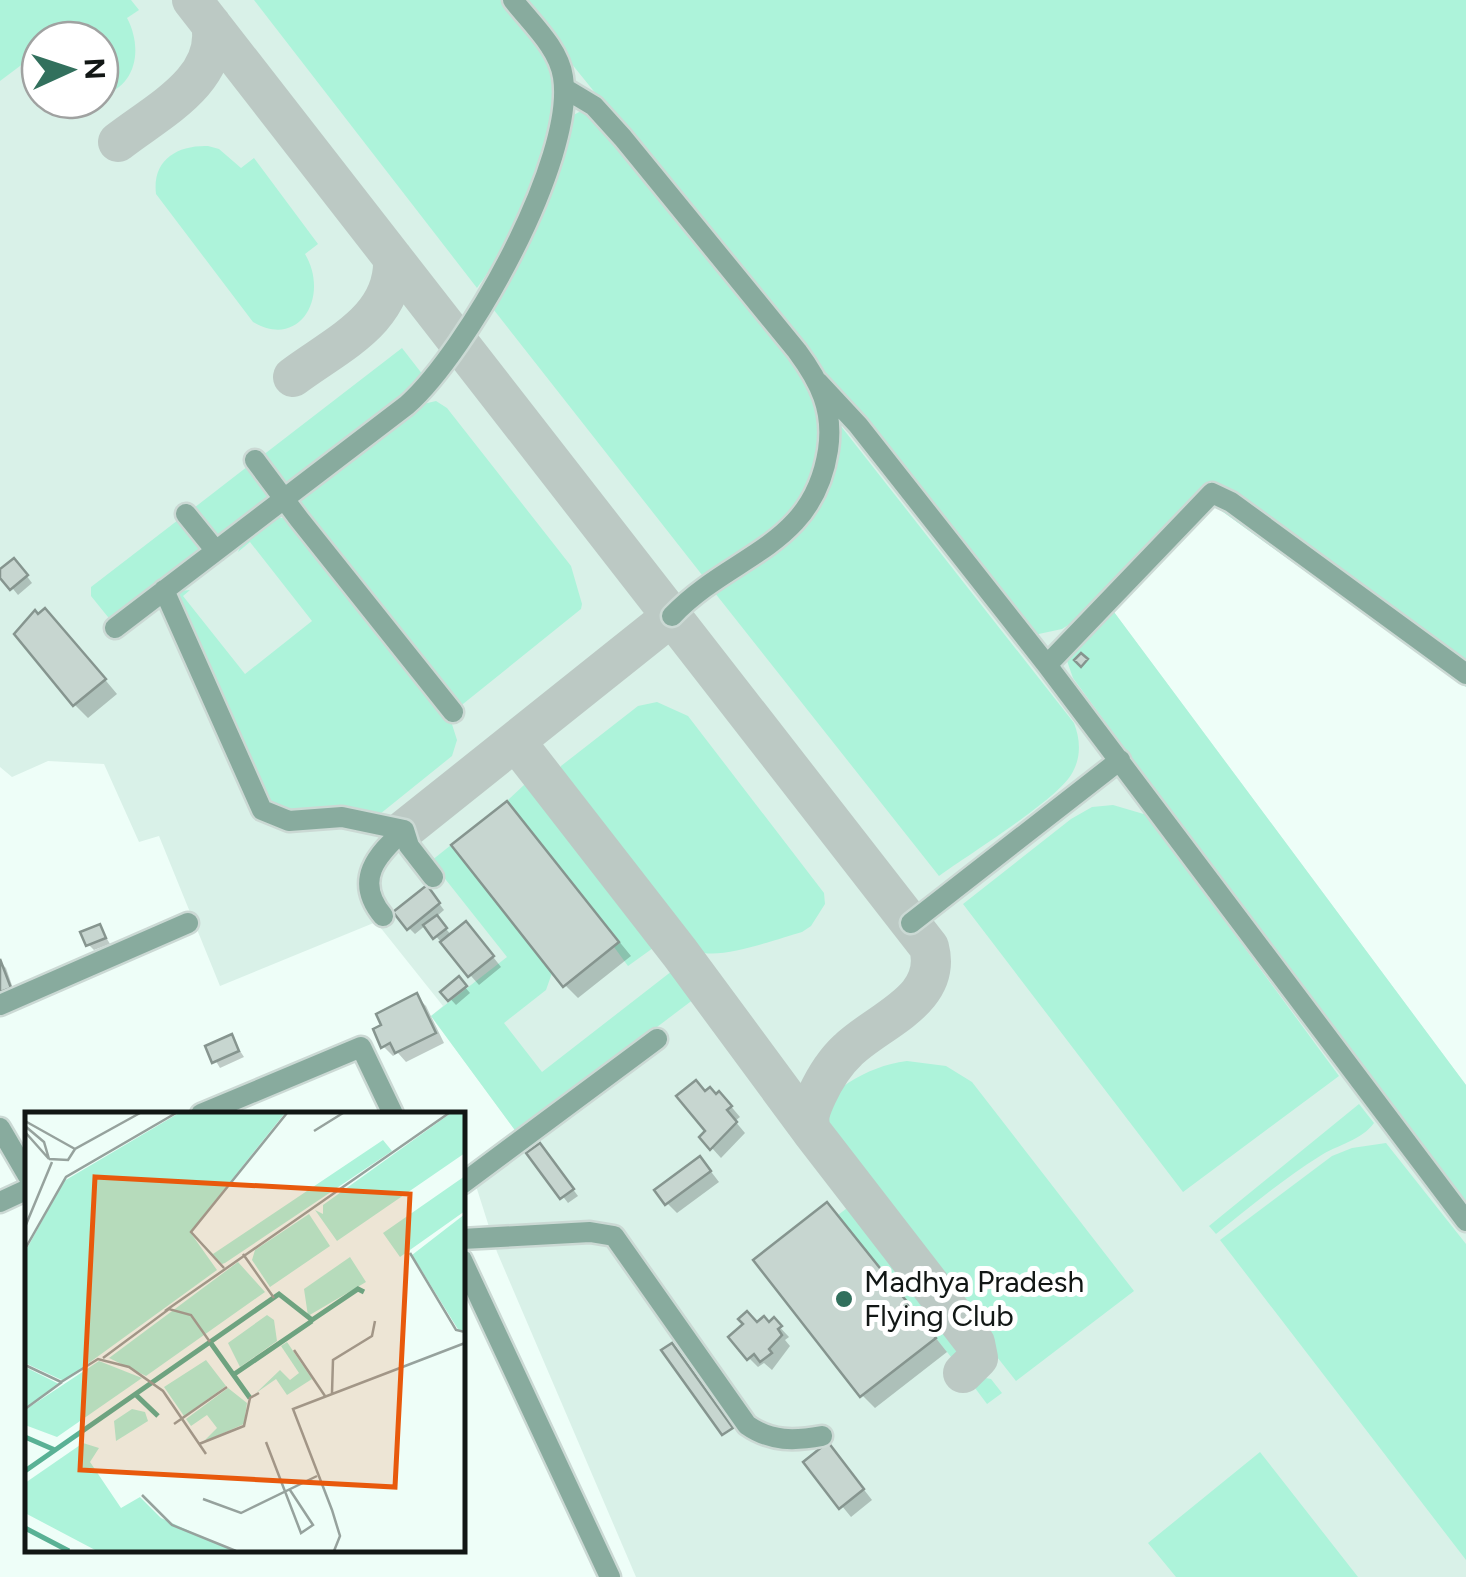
<svg xmlns="http://www.w3.org/2000/svg" width="1466" height="1577" font-family="Figtree,sans-serif">
<style>
.built{fill:#d9f1e8;fill-rule:evenodd}
.green{fill:#adf3da}
.shadow{fill:#0003}
.lines{fill:none;stroke-linecap:round;stroke-linejoin:round}
.taxiway{stroke:#bcc9c4;stroke-width:40}
.building{fill:#c7d6d0;stroke:#86958f;stroke-width:2.5}
.minor-casing{stroke:#cbd9d4;stroke-width:25}
.minor{stroke:#88ab9e;stroke-width:20}
.poi-dot{fill:#32705d;stroke:#fff;stroke-width:4}
.labels{text-anchor:middle;stroke-width:10;stroke-linejoin:round;paint-order:stroke}
.poi-label{font-size:30px;fill:#121715;stroke:#fff;text-anchor:start}
.inset-river{fill:none;stroke:#59b195;stroke-width:5}
.inset-road{fill:none;stroke:#96a29d;stroke-width:2.5}
.view{fill:#e8590c;fill-opacity:0.15;stroke:#e8590c;stroke-width:5}
.inset-edge{fill:none;stroke:#121715;stroke-width:5}
</style>
<rect width="100%" height="100%" fill="#eefef8"/>
<path class="built" d="M0,0H1466V687L1212,504L1114,612L1466,1085V1577H636L497,1252L470,1167L517,1133L431,1016L443,1006L376,922L220,986L159,836L139,842L104,764L48,761L12,777L0,767ZM40,40H100V100H40Z"/>
<path class="green" d="M0,0H131L139,10L127,18C143,48 137,87 100,96V40H40V51L0,81Z
M254,0H505C521,21 546,45 554,71C570,127 510,244 477,288Z
M520,0H1466V666L1218,489L1078,619L1062,629L1034,635Z
M581,111L596,117L796,359L826,427L802,511L706,580L490,305L566,119Z
M208,146L219,149L241,168L254,158L318,244L305,254C330,296 300,350 253,322L156,194C152,160 177,145 208,146Z
M402,348L423,375L416,388L284,487L258,459Z
M436,401L447,408L571,566L582,604L581,609L458,708L300,508L302,497L419,405Z
M833,416L1074,723C1081,741 1081,759 1071,775C1055,801 968,855 939,876L711,588L803,524Z
M252,463L273,495L220,538H214L190,511Z
M1212,498L1466,679V687L1212,504L1114,612L1466,1085V1208L1382,1099L1073,678L1066,658Z
M275,516L293,521L450,718L457,740L452,756L380,814L272,810L174,598L180,591L190,590L183,596L245,674L312,621L250,542L238,552L242,543Z
M182,517L205,550L112,622L91,596V587Z
M657,702L688,716L824,893L825,904L811,926L802,932C777,939 729,957 704,953C670,946 582,812 557,778L561,766L638,706Z
M524,785L537,789L660,943L628,966L614,947L619,941L507,801Z
M1113,805L1147,815L1339,1076L1183,1192L963,904L1071,819L1092,807Z
M451,845L552,973L546,990L504,1023L542,1072L672,971L694,999L517,1133L431,1016L507,957L431,861Z
M907,1061L946,1066L972,1082L1134,1291L1016,1381L844,1163C823,1132 812,1108 848,1083C867,1071 885,1064 907,1061Z
M1359,1104L1374,1123C1362,1140 1337,1145 1320,1156C1283,1179 1250,1207 1216,1234L1209,1226Z
M1386,1143L1466,1244V1560L1220,1240L1332,1156L1352,1148Z
M855,1202L960,1338L964,1353L955,1362L838,1215Z
M975,1376L991,1379L1002,1393L987,1404L969,1380Z
M1260,1452L1358,1577H1176L1148,1543Z"/>
<path class="shadow" d="M20,567L32,583L18,595L0,573Z
M51,615L117,694L88,718L75,705Z
M507,804L631,956L578,998L565,985Z
M432,894L444,910L436,917L452,936L475,934L501,967L479,985L426,925L415,934L409,928Z
M100,927L110,944L94,950L88,944Z
M0,962L6,968L15,994L6,998L0,991Z
M459,980L470,993L456,1005L444,992Z
M416,996L426,1006L444,1043L406,1062L398,1053L393,1056L383,1046Z
M231,1037L244,1057L220,1068L208,1048Z
M706,1093L729,1104L740,1117L735,1121L745,1133L721,1158L712,1148Z
M545,1152L578,1196L568,1203L530,1154Z
M709,1169L719,1182L677,1213L667,1203Z
M840,1218L947,1352L875,1408L862,1395Z
M774,1321L789,1337L785,1340L790,1346L772,1370L764,1363L758,1367L749,1358L758,1325H770Z
M837,1455L872,1500L851,1517L806,1462Z"/>
<g class="lines">
<path class="taxiway" d="M192,0L929,947C943,1000 879,1020 848,1050C835,1062 824,1080 817,1095C811,1108 806,1119 812,1132L975,1343L978,1358L963,1373
M118,142C156,112 222,80 211,24
M293,377C337,344 396,319 393,258
M516,742L680,953L812,1132
M404,830L672,616"/>
</g>
<path class="building" d="M14,558L28,575L10,590L0,578V569Z
M45,608L106,679L73,706L14,634L35,610L38,614Z
M1081,653L1088,659L1081,667L1074,660Z
M507,801L619,942L563,987L451,845Z
M427,885L440,903L407,930L393,912Z
M437,915L447,928L433,939L423,925Z
M466,921L494,956L468,977L440,942Z
M100,924L106,938L86,946L80,932Z
M0,959L11,988L0,992Z
M459,976L467,986L448,1001L440,992Z
M417,993L436,1033L395,1053L390,1043L381,1048L373,1029L381,1025L376,1014Z
M232,1034L239,1051L212,1063L205,1046Z
M696,1080L705,1091L710,1087L716,1094L719,1091L732,1106L727,1110L737,1122L710,1150L699,1137L705,1131L676,1096Z
M540,1143L574,1189L560,1199L526,1153Z
M700,1156L711,1171L665,1205L654,1190Z
M827,1202L936,1338L860,1397L753,1260Z
M747,1311L757,1322L764,1316L769,1322L774,1317L782,1326L778,1329L782,1335L769,1349L772,1353L760,1362L754,1354L747,1360L728,1337L743,1324L738,1319Z
M672,1343L733,1428L722,1435L661,1350Z
M828,1442L864,1489L839,1509L803,1462Z"/>
<g class="lines">
<defs>
<path id="minor" d="M564,88L594,106L623,138L797,351C820,382 834,410 828,450C813,548 732,553 672,616
M818,382L858,425L1047,665L1466,1221
M255,460L299,519L453,712
M186,514L216,551
M164,590L262,810L289,821L342,817L404,830
M115,628L407,405C468,351 576,159 563,77C559,48 530,22 513,0
M1047,665L1212,493L1231,502L1466,674
M404,830L409,846L433,877
M383,916C353,880 377,855 404,830
M911,923L1120,760
M0,1005L188,923
M201,1114L361,1047L393,1114
M0,1128L28,1176
M462,1184L657,1039
M0,1202L28,1189
M462,1239L590,1232L614,1236L747,1425C771,1442 795,1441 822,1436
M462,1260L610,1577"/>
</defs>
<use href="#minor" class="minor-casing"/>
<use href="#minor" class="minor"/>
</g>
<circle class="poi-dot" cx="844" cy="1299" r="10"/>
<g class="labels">
<g class="poi-label">
<text x="864" y="1292">Madhya Pradesh<tspan x="864" dy="34">Flying Club</tspan></text>
</g>
</g>
<g transform="translate(25 1112)">
<rect width="440" height="440" fill="#eefef8"/>
<path d="M154,1H260L165,120L192,158L39,269L0,251V140L39,69ZM426,1H440V41L312,129L290,98L298,102V93ZM358,28L367,39L200,151L197,152L167,121L188,142ZM440,64V99L375,145L358,121ZM284,102L305,134L245,175L227,148L230,138ZM440,102V218L434,219L387,143ZM325,145L341,170L283,204L279,177ZM213,150L240,180L121,264L84,246ZM242,203L249,208L252,229L215,255L203,231ZM262,230L287,267L262,283L251,267L231,281L255,258L265,268L274,261L256,234ZM181,248L201,274L159,304L139,275ZM74,249L117,266L32,325L0,313V298ZM0,255L34,272L0,296ZM203,276L222,291L219,312L178,330L192,316L182,303L166,314L161,307ZM107,297L120,300L123,309L91,329L89,309ZM58,331L74,336L65,350L96,396L115,385L136,406L208,439H72L0,401V371Z" fill="#adf3da"/>
<path class="inset-river" d="M185,230L225,286M208,263L287,209M110,282L133,304M0,325L30,338M0,359L254,182L287,208L333,177L339,180M0,416L44,439"/>
<path class="inset-road" d="M0,9L50,37M0,14L19,30L24,47L0,20M289,19L318,1M24,47L43,48L50,37L115,1M0,115L27,50M0,137L41,65L151,1M385,141L431,218L440,220M218,142L249,186M199,156L166,120L262,1M140,199L424,1M269,238L300,284M78,246L144,197L166,203L185,230M0,253L36,270L73,247L104,255L138,279L181,342M307,281L308,248L347,224L350,209M0,297L37,270M149,312L202,275M241,330L276,421L288,413L265,378M174,332L219,314L225,286L234,281M117,383L147,413L211,439M178,387L216,401L292,364M309,439L315,424L307,398L268,297L440,231"/>
<path class="view" d="M70,65L385,82L370,375L55,358Z"/>
<rect width="440" height="440" class="inset-edge"/>
</g>
<g transform="translate(70 70) rotate(87)"><circle r="48" fill="#ffffff" stroke="#a0a2a1" stroke-width="2.5"/>
<path d="M0-8L18 38L0 25L-18 38Z" fill="#32705d"/>
<text y="-15" font-size="28" font-weight="bold" text-anchor="middle" fill="#121715">N</text>
</g>
</svg>
